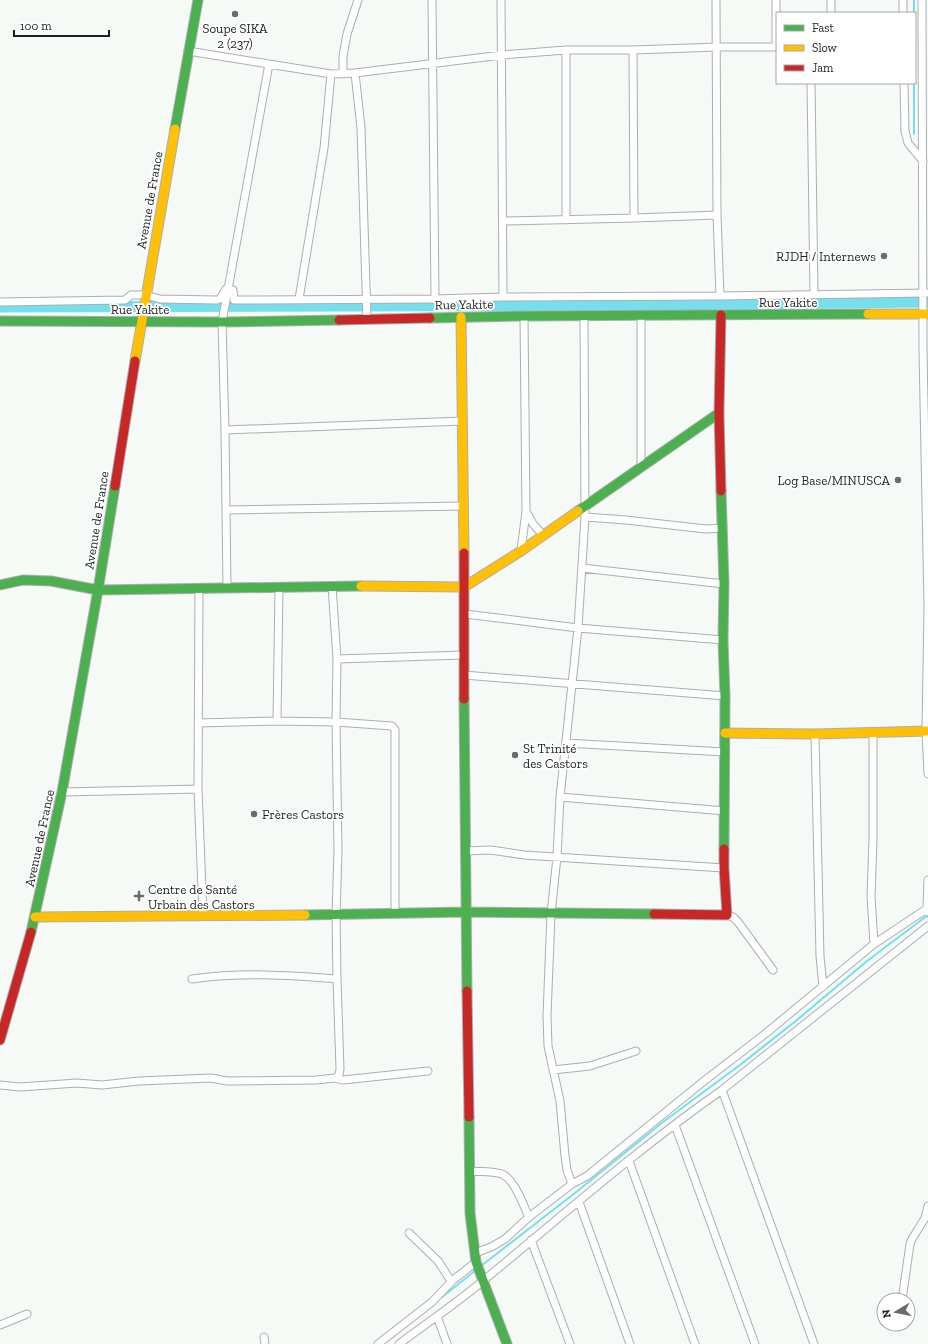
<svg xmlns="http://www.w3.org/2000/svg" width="928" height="1344" font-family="'Zilla Slab',serif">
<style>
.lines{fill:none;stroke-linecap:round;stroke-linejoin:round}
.stream{stroke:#76dfee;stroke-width:2}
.river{stroke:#76dfee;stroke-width:11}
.street-casing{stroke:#acafad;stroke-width:9}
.fast-casing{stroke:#acafad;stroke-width:11}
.slow-casing{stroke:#acafad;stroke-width:11}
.jam-casing{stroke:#acafad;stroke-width:11}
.street{stroke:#fefefe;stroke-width:7}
.fast{stroke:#4caf50;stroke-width:9}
.slow{stroke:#ffc107;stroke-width:9}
.jam{stroke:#c62828;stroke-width:9}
.poi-dot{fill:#696c6a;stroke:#fff;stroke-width:1.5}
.labels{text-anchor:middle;stroke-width:3.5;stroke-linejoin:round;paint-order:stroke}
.poi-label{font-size:13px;fill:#1d201e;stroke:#fff;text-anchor:start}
.street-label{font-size:13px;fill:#1d201e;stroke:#fff}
</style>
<rect width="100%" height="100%" fill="#f5faf7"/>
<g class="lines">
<path class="stream" d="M914,0V13
M914,83V134
M481,1266L575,1193L663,1122L740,1065L797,1020L867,961L924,918L928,916
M442,1297L476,1270"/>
<path class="river" d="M0,307L640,305L928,302"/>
<defs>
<path id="street" d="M432,0L435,299
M501,0L503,297
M716,0L717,215L720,296
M776,0V47
M831,0V13
M903,0V13
M922,0L923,351L928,606L926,731L928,774
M566,50V220
M633,50L634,218
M188,51L331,74L355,73L502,55L566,50H633L717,47H777
M355,73L361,128L367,319
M343,74V56L347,34L358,0
M811,83L814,294
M904,83L905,131L908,143L923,161
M503,221L634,218L717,215
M299,299L324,148L331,74
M0,302L125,300L131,295H146L160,299L217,300L220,299L226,289L233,290L234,300L435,299L503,297L720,296L928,293
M641,316V466
M225,430L463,421
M226,510L463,506
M526,511L533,524L543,535
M585,517L626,520L706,529L723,528
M521,551L526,511L524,316
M582,568L724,584
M227,588L225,430L222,322L269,64
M199,589L198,789L203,915
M465,614L578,628L723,640
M337,659L464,655
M464,675L725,696
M277,721L279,587
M199,723L277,721L336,722L392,726L395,730V914
M873,733V840L871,896L874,944
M815,734L820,956L823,987
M566,743L725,752
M62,792L198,789
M560,797L725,811
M465,851L491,850L524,855L724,868
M928,912L927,908L928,880
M727,915L733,917L738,922L773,970
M192,979C241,972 288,975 337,979
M553,1070L590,1066L636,1051
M335,1078L343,1080L428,1071
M0,1085L20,1087L77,1083L102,1085L139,1081L211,1078L227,1081L316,1080L335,1078L339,1075L340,1069L337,979L336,915L338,850L336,722L337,659L332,586
M722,1090L814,1344
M675,1125L755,1344
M629,1161L695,1344
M470,1171C480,1172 492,1171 502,1174C515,1180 523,1205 529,1217
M572,1184L567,1170L565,1156L560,1101L548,1046L547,1016L551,914L557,857L560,797L578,628L585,517L584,316
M579,1202L630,1344
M409,1233L438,1261L449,1278L453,1280L476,1262
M531,1240L570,1344
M475,1253L491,1247L505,1239L529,1217L572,1184L587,1176L704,1081L765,1034L874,944L928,908
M902,1300L910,1244L912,1239L925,1218L928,1206
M437,1316L447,1344
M0,1325L27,1314
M264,1337L265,1344
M378,1344L432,1302L453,1280
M399,1344C427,1323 457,1303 484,1280C562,1216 639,1148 722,1090L928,926"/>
<path id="fast" d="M175,129L198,0
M430,318L524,316L868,314
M0,321L222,322L339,320
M721,491L724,584L723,640L725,696L724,849
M578,511L719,413
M0,585L23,580L51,581L98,590L361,586
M464,699L467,991
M305,915L466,912L654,914
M31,932L62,792L98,590L115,486
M469,1117L470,1213L476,1262L507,1344"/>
<path id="slow" d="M868,314H928
M461,317L464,553
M135,361L175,129
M361,586L464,587L521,551L578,511
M725,733L815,734L928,731
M35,917L305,915"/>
<path id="jam" d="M721,315L719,413L721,491
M339,320L430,318
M115,486L135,361
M464,553V699
M654,914L727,915L724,868V849
M467,991L469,1117
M0,1040L31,932"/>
</defs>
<use href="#street" class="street-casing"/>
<use href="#fast" class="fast-casing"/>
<use href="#slow" class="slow-casing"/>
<use href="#jam" class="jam-casing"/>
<use href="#street" class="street"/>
<use href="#fast" class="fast"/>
<use href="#slow" class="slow"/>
<use href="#jam" class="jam"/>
</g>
<g class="poi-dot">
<circle cx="235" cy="14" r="4"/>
<circle cx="884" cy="256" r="4"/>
<circle cx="898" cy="480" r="4"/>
<circle cx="515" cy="755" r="4"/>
<circle cx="254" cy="814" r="4"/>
<path d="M137 890h4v4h4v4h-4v4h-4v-4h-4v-4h4z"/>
</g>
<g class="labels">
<g class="poi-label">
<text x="235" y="33" text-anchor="middle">Soupe SIKA<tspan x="235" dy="15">2 (237)</tspan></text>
<text x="876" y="261" text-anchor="end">RJDH / Internews</text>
<text x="890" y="485" text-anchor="end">Log Base/MINUSCA</text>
<text x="523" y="753">St Trinité<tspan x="523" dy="15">des Castors</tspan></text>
<text x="262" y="819">Frères Castors</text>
<text x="148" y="894">Centre de Santé<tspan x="148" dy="15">Urbain des Castors</tspan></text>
</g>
<g class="street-label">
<text transform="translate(149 200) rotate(-80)" y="5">Avenue de France</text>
<text x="788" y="307">Rue Yakite</text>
<text transform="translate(464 304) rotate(-1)" y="5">Rue Yakite</text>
<text x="140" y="314">Rue Yakite</text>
<text transform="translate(96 520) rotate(-81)" y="5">Avenue de France</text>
<text transform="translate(39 838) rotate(-78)" y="5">Avenue de France</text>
</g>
</g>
<rect x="776" y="12" width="140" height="72" fill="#ffffff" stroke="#a5a6a5"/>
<rect x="784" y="25" width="20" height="6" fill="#4caf50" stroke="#a5a6a5"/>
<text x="812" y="32" font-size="12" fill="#1d201e">Fast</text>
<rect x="784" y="45" width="20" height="6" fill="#ffc107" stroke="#a5a6a5"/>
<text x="812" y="52" font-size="12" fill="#1d201e">Slow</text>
<rect x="784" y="65" width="20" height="6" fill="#c62828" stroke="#a5a6a5"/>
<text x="812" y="72" font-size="12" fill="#1d201e">Jam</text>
<g transform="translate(896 1312) rotate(260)"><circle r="19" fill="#ffffff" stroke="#a5a6a5"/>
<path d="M0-3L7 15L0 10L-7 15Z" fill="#696c6a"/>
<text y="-6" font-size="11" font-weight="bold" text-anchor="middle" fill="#1d201e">N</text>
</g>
<path d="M14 30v6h95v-6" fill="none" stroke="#1d201e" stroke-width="2"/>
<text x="20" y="30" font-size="12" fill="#1d201e" stroke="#ffffff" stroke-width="3" paint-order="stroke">100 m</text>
</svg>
